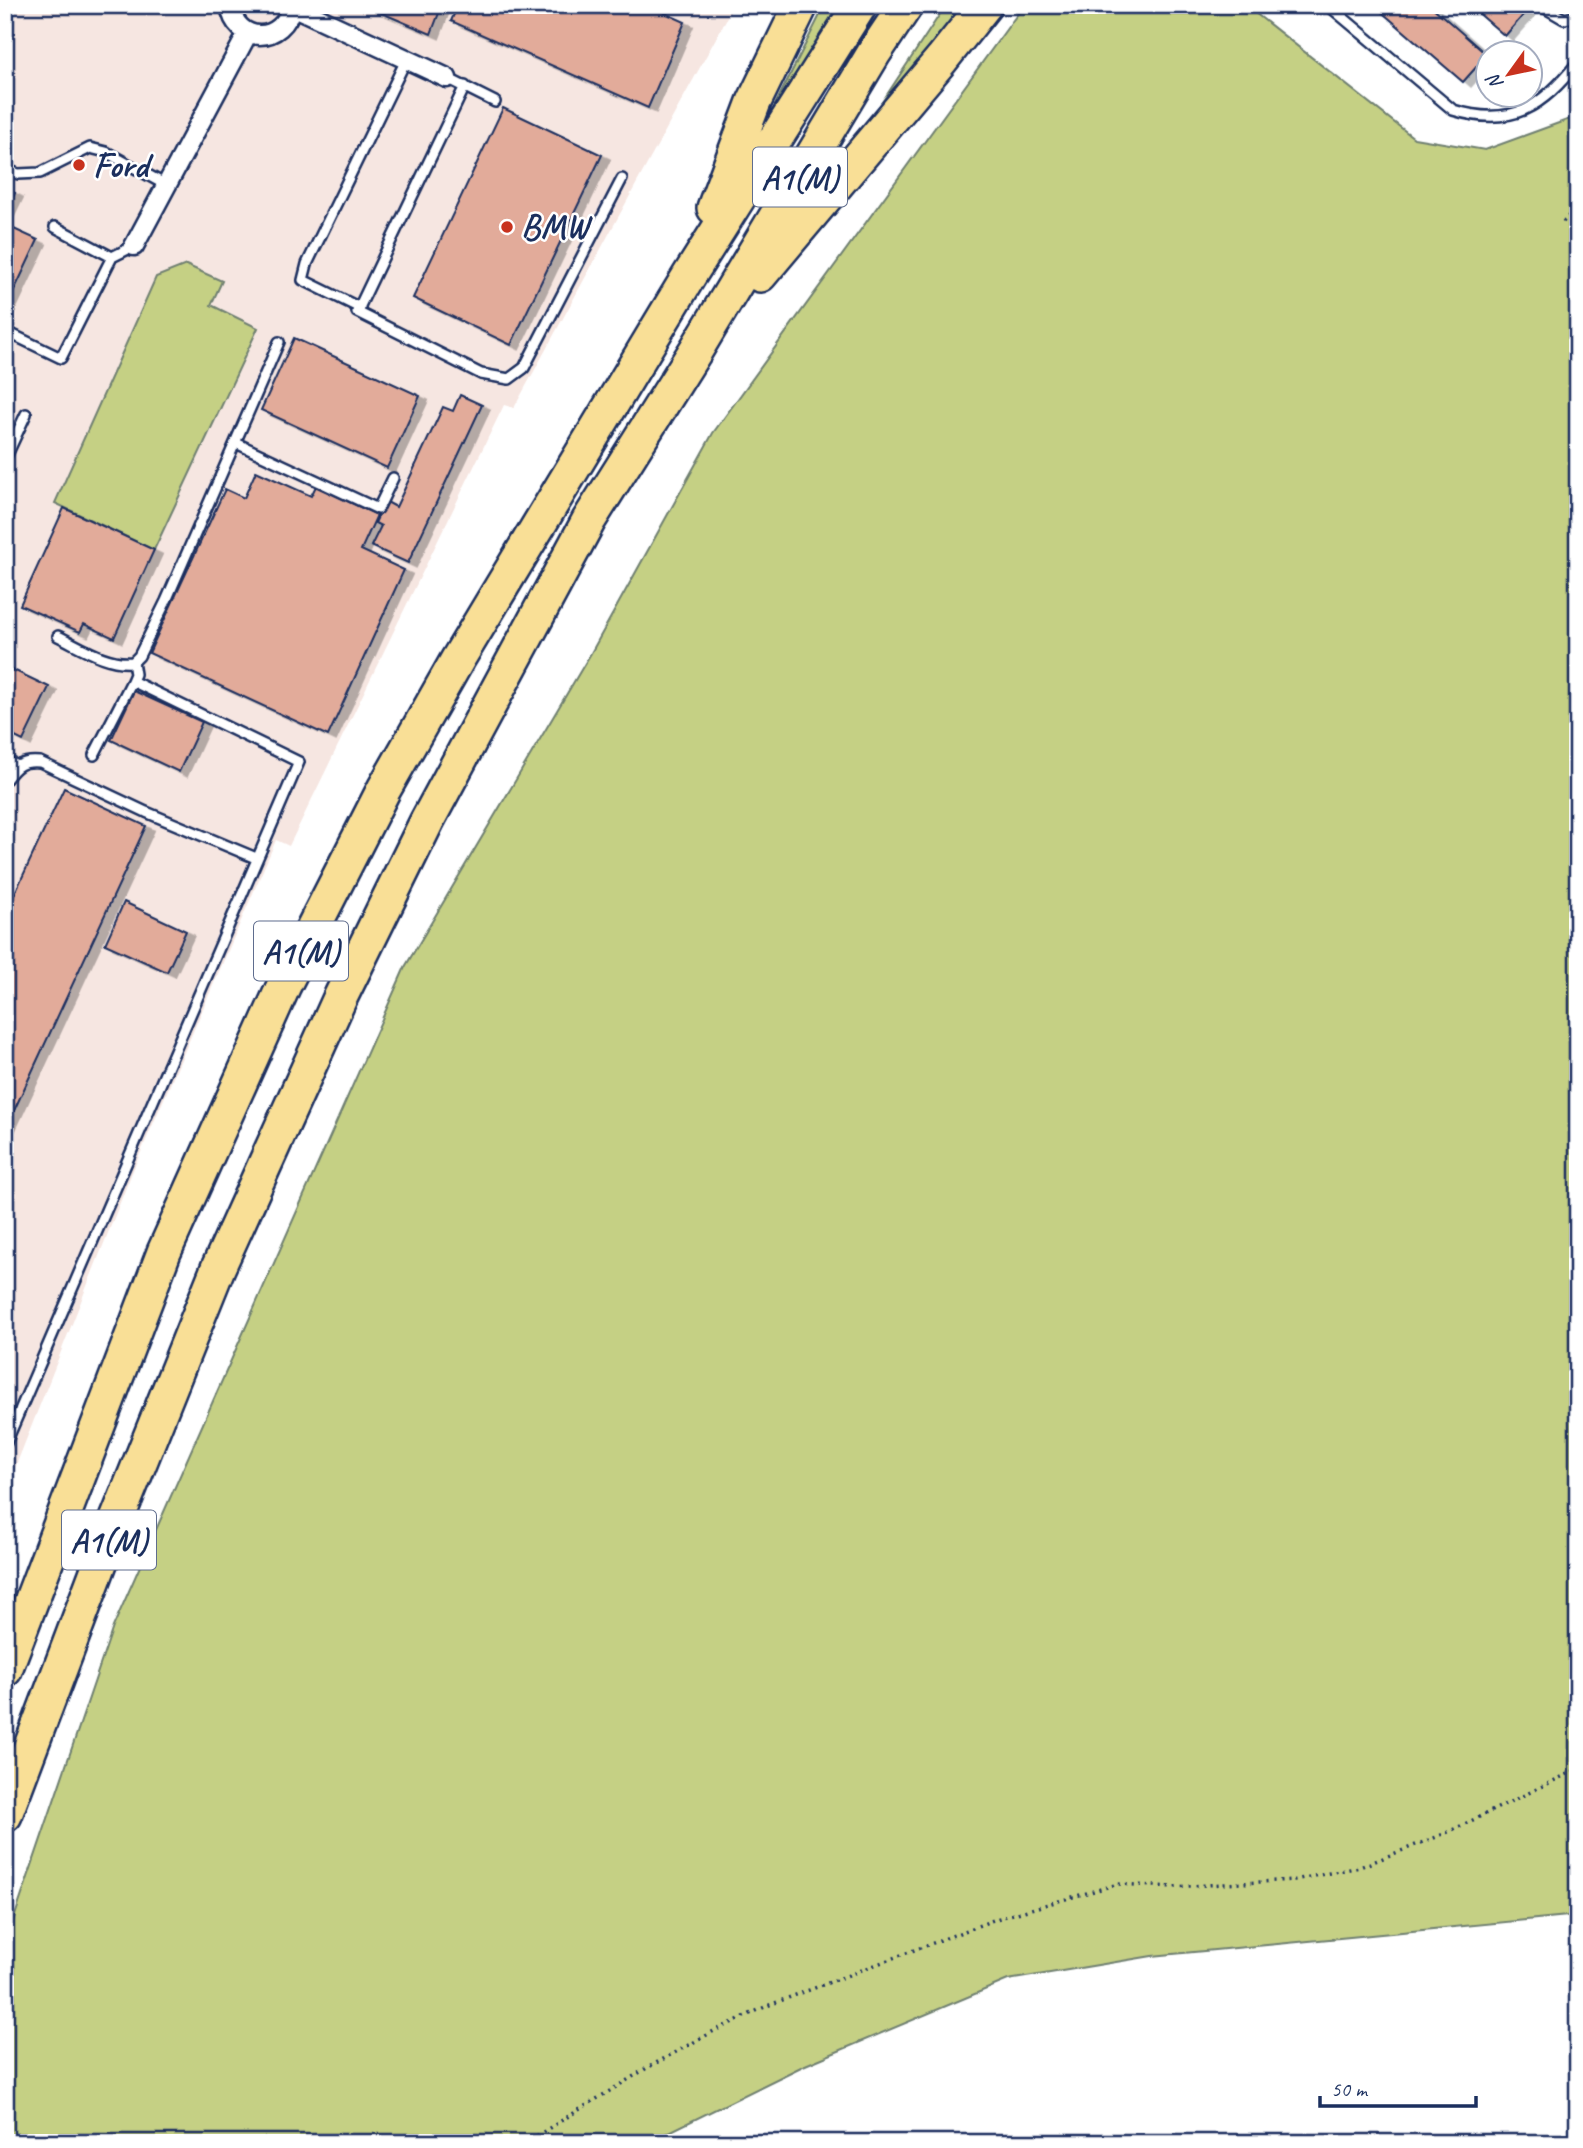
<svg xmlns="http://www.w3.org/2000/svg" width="1583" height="2148" font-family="Caveat,sans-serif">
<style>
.built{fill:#f6e6e1}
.green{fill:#c5d084;stroke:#708071;stroke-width:2}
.building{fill:#e2ab9a;stroke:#1b2f5e;stroke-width:2;filter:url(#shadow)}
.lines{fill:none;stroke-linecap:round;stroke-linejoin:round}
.lane-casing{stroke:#1b2f5e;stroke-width:14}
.street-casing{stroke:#1b2f5e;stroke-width:23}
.highway-casing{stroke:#1b2f5e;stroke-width:38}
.path{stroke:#1b2f5e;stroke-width:3.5;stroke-dasharray:2 5;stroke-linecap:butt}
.lane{stroke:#fff;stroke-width:9}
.street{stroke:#fff;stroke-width:18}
.highway{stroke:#f9df96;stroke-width:33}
.poi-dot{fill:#c8321e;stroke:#fff;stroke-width:2.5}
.labels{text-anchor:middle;stroke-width:5;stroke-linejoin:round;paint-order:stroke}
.shield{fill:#fff;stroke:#5f6d8e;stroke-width:2}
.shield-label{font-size:33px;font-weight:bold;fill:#1b2f5e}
.poi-label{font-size:35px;font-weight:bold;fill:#1b2f5e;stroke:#fff;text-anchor:start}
</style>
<defs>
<filter id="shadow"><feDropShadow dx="8" dy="4.5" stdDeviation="0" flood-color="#0004"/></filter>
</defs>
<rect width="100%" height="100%" fill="#fff"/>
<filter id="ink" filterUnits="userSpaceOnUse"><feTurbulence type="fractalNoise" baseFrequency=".0143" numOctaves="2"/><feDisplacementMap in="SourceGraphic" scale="14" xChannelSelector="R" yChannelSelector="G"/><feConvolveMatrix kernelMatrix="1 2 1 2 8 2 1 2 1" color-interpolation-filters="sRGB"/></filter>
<g filter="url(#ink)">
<path class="built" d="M5,5H734L514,408L504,405L289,846L276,840L131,1175L5,1493Z"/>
<path class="green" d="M825,5H844L772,111Z
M946,5H973L826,187Z
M1024,5H1245L1414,138L1485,150L1578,116V1915L1152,1956L1008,1980L803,2066L647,2143H5V1945L113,1627L405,967L591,653L713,433Z
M186,265L222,281L211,305L258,328L154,550L55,503L156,277Z"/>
<path class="building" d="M363,5H442L431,34Z
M458,5H647L685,22L648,108L451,21Z
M1379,5H1430L1487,55L1463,82L1377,8Z
M1469,5H1518L1526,12L1505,36Z
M503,108L602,155L511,345L413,298Z
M5,188L15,193L5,214Z
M5,225L38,240L5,310Z
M294,338L420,396L387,468L261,410Z
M460,395L482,405L408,563L371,546L381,526L375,523L385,501L396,507L443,407L453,411Z
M256,471L311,496L316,486L377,515L361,550L404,570L328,736L149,653L225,489L244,498Z
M64,508L154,550L114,638L84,624L80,632L20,605Z
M5,666L49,687L23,741L5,732Z
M134,691L202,722L179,772L111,740Z
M64,788L146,826L5,1130V914Z
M124,902L186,931L167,972L105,944Z"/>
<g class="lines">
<defs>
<path id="lane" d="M1328,5L1453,110C1512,128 1542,107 1578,62
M1540,5L1564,19L1578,16
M447,78L495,102
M465,86L357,312L481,374L509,379L524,368L622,179
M5,169L18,174L40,173L90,148L106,152L166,185
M55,227L112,257L134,246
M360,308L303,280L307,264L407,58
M5,331L61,358L112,257
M236,443L378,509L393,478
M5,459L26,414
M58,636C81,647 107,665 133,662
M94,755L132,681L135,674L133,662L139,656L166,601L279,342
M5,760L16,765
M6,779C16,766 22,760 40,762L146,812L256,858
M5,1445L299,762L132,681"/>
<path id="street" d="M230,5C235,45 284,45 292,5
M292,6L447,78
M134,246L248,33"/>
<path id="highway" d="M714,208L754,102L801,5
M760,275L942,59L985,5
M5,1670L164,1252L284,985L384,789L458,659L689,276L860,5
M5,1815L108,1542L218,1268L340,998L427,821L589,520L696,350L874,53L906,5"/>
</defs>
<use href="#lane" class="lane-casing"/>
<use href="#street" class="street-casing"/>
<use href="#highway" class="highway-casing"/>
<path class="path" d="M1563,222L1578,206
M525,2143L647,2068L714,2031L767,2006L996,1919L1118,1884L1172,1887L1294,1880L1360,1867L1444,1834L1578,1769"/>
<use href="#lane" class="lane"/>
<use href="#street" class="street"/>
<use href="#highway" class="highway"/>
</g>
</g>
<g class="poi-dot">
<circle cx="79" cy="165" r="7"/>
<circle cx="507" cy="227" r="7"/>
</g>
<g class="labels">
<g class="shield">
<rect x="753" y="147.5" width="94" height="59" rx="5"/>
<rect x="254" y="921.5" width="94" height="59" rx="5"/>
<rect x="62" y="1510.5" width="94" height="59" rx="5"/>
</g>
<g class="shield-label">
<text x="800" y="189">A1(M)</text>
<text x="301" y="963">A1(M)</text>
<text x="109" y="1552">A1(M)</text>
</g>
<g class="poi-label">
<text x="93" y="177">Ford</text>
<text x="521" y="239">BMW</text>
</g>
</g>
<rect width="1583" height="2148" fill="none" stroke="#fff" stroke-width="28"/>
<rect x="14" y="14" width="1555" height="2120" fill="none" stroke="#1b2f5e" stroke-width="2.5" filter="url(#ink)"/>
<g transform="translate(1509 74) rotate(237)"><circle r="33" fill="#ffffff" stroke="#a4acbf" stroke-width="2"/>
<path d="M0-5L12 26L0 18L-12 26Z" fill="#c8321e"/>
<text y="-10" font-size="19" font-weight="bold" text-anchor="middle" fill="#1b2f5e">N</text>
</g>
<path d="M1320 2096v10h156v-10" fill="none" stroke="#1b2f5e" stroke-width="3.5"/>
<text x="1331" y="2096" font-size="21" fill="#1b2f5e" stroke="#ffffff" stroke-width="5" paint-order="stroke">50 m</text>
</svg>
